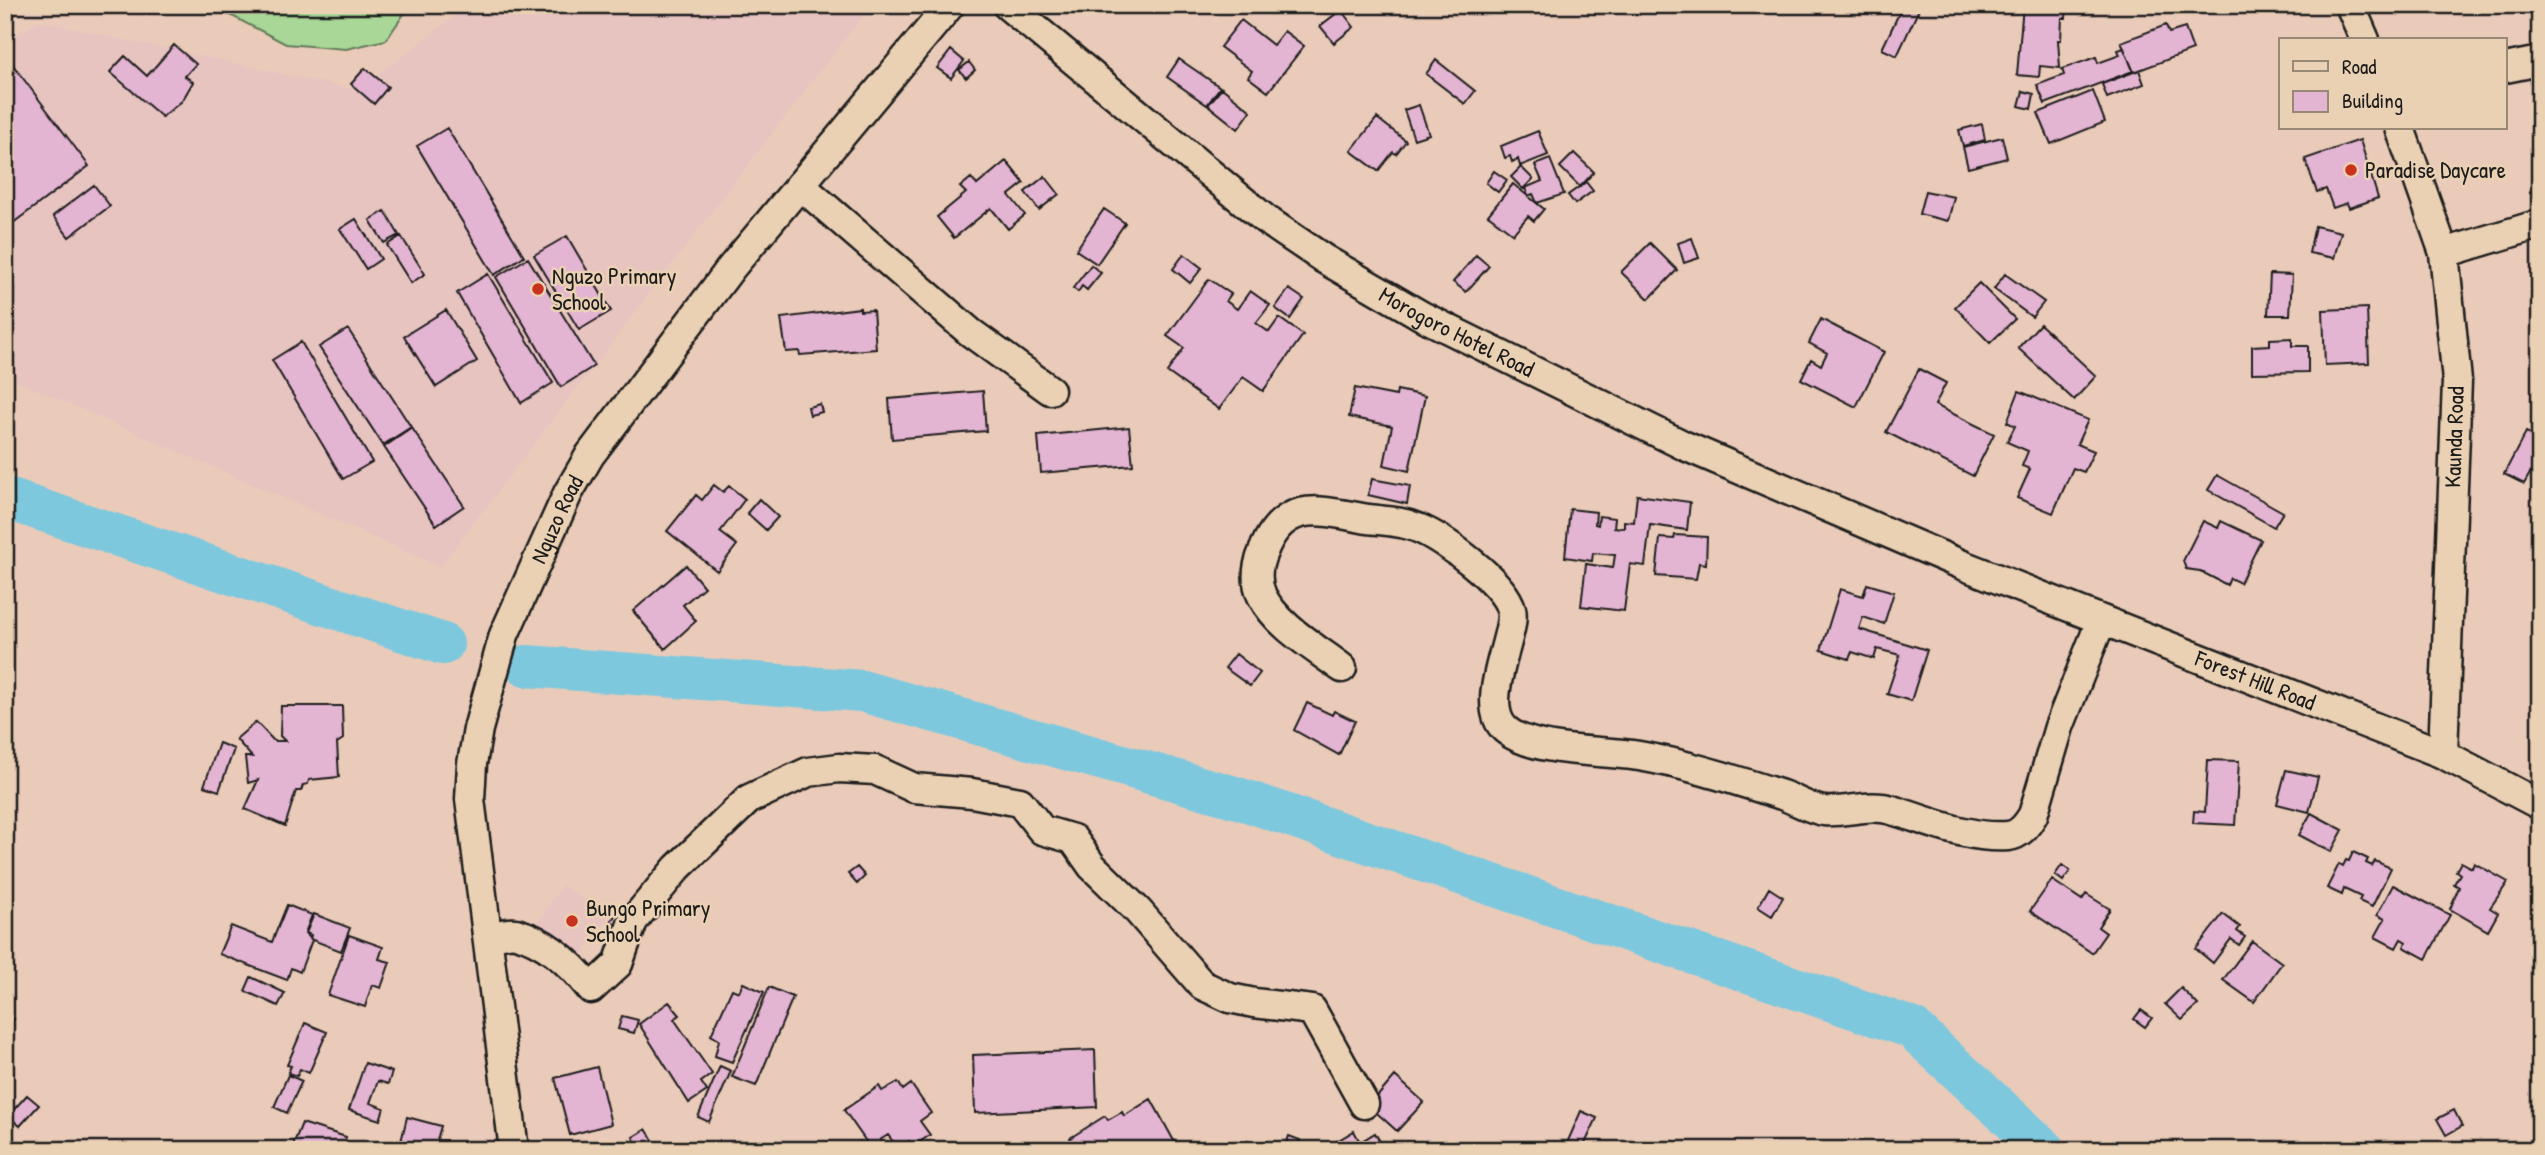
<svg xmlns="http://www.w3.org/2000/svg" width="2545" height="1155" font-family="'Patrick Hand',sans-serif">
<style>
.built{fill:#e8c4c1}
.green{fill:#a9d797;stroke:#627a5a;stroke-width:2}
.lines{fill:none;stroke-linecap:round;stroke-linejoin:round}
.river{stroke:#7ec8de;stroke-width:42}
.building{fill:#e4b4d3;stroke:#1c1c1c;stroke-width:2}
.minor-casing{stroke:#1c1c1c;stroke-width:33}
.minor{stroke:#ebd1b3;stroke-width:28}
.poi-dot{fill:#c8321e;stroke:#ebd1b3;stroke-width:2.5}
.labels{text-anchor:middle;stroke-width:5;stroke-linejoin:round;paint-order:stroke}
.poi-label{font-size:23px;fill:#1c1c1c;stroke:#ebd1b3;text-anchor:start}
.street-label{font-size:23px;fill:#1c1c1c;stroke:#ebd1b3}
</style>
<rect width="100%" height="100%" fill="#eacbb9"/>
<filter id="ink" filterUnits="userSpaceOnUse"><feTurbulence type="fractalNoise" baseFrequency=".0143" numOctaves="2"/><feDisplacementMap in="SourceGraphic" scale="14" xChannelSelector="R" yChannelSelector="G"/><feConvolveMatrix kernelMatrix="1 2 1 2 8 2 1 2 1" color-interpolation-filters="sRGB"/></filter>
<g filter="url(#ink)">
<path class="built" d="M469,5H871L440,567L5,376V41L39,21L358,90Z
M563,885L609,917L581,957L535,925Z"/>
<path class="green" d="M211,5H410L386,40L346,49L286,44Z"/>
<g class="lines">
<path class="river" d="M5,498L443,644
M527,666L862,691L1238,798L1912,1028L2045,1150"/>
</g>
<path class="building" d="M1903,5H1921L1897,56L1882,49Z
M2023,5H2067L2066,18H2062L2061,40H2058L2060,68L2040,66L2039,77L2017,75Z
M1341,10L1354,27L1334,43L1320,26Z
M1241,20L1273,45L1284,31L1304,46L1268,92L1248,77L1252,71L1220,47Z
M2166,25L2169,33L2185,28L2193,50L2134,72L2121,42Z
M174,45L196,64L185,76L193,82L182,101L162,117L110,72L125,56L147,76Z
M2124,48L2133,71L2045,104L2037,85L2064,75L2062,69L2096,57L2098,63L2120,55L2118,50Z
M951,50L964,61L951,78L937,68Z
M1179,59L1220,87L1207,105L1167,77Z
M1436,60L1475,91L1465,104L1426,74Z
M969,62L975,70L966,78L959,70Z
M13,65L89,166L5,229V71Z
M365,68L388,87L374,104L351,84Z
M2139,70L2144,84L2107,98L2102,84Z
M1222,88L1251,111L1238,129L1208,105Z
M2023,91L2034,94L2031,109L2019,106Z
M2093,91L2105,122L2051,144L2038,113Z
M1419,105L1429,134L1414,139L1404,110Z
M1377,118L1406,141L1396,154L1393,152L1378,171L1351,151Z
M1982,124L1985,140L1963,146L1959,130Z
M447,128L524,256L494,275L417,146Z
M1538,131L1548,155L1520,166L1518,159L1512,162L1510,156L1505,158L1501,146Z
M2002,137L2007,158L1968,168L1963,147Z
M2360,140L2378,198L2349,208L2347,203L2333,208L2326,189L2317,192L2305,159Z
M1574,153L1594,172L1580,187L1560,167Z
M1550,159L1564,194L1537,203L1533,194L1528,196L1525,188L1542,181L1535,165Z
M1006,161L1024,183L1009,195L1025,215L1008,229L991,208L954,238L937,217L966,193L960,187L971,178L977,185Z
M1521,167L1533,179L1523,189L1511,177Z
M1494,171L1507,180L1498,192L1486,183Z
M2540,175V199L2530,193Z
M1045,176L1059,194L1039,210L1025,192Z
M1586,182L1593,191L1575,204L1568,195Z
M1513,184L1544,209L1534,221L1528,216L1513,234L1488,215Z
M94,185L110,206L69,237L53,216Z
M1925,191L1954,197L1948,221L1919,214Z
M1104,209L1125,223L1097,264L1076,250Z
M385,211L399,235L384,243L370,220Z
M356,219L381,259L366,269L340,229Z
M2315,226L2341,232L2334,258L2309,253Z
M401,236L425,274L411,283L387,245Z
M567,236L611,311L579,330L534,255Z
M1692,238L1699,258L1684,263L1678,243Z
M1650,243L1677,270L1649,299L1621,272Z
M1184,254L1202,268L1190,283L1173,269Z
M1476,255L1489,266L1466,292L1453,282Z
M528,258L594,366L561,387L496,277Z
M1091,265L1101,273L1087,290L1082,286L1078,292L1073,288Z
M488,274L553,383L521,403L457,293Z
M2005,274L2044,302L2032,317L1994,289Z
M2270,274L2292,275L2290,315H2268Z
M1209,279L1231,294L1226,301L1237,309L1250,291L1270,305L1256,323L1269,332L1279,318L1303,335L1263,391L1243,377L1219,409L1167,372L1184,348L1167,336Z
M1979,283L2015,319L1990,343L1955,307Z
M1289,289L1304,299L1290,319L1275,308Z
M860,308V311L873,310L876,349L800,355L799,351L786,352L781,318Z
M2367,308L2369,363L2325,365L2323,310Z
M446,310L477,361L436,387L404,336Z
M1821,319L1884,352L1856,407L1801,379L1811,359L1821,365L1827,353L1809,343Z
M2040,324L2096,376L2074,400L2018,348Z
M348,329L411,427L383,445L319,347Z
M2292,338V346H2308V372L2252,373V346L2270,345V339Z
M301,342L372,462L343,479L272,360Z
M1919,369L1946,383L1935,405L1994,434L1973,476L1886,432Z
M1355,388L1396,396L1397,390L1425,396L1409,471L1384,465L1392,426L1349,417Z
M983,391L986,431L892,439L889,399Z
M2019,391L2088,420L2077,444L2094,451L2084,472L2073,468L2053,513L2017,498L2030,469L2022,466L2028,451L2007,442L2015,426L2007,422Z
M820,404L822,412L810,415L808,407Z
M1129,427L1133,465L1041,473L1038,436Z
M412,428L464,506L436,525L384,447Z
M2526,432L2540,439V456L2524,484L2504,474Z
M2217,475L2283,512L2274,527L2208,490Z
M1372,479L1410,486L1407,504L1368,495Z
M714,485L723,492L729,486L745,499L720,532L737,545L717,571L667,531L696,495L702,500Z
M1637,495L1690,502L1687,530L1650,525L1645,566L1630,564L1624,611L1581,606L1586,564L1613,568L1615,555L1593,553L1592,561L1565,557L1570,509L1596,512L1595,524L1598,525L1599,516L1615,518L1614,527L1624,528V521L1634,522Z
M759,499L778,517L766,530L747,513Z
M2203,521L2218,528L2221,521L2261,540L2240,583L2230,578L2227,585L2200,571L2186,569L2183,561Z
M1675,535L1707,537L1706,564L1699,563L1696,579L1656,576L1660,538L1674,539Z
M686,565L704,587L683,605L696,621L665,649L633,611Z
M1867,584L1894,592L1884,624L1863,617L1859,629L1927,650L1911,701L1887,694L1900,655L1877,649L1874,659L1852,652L1849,659L1821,650L1840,589L1863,596Z
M1236,654L1260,673L1250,686L1225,668Z
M1307,703L1332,715L1334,711L1355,721L1339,755L1294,730Z
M281,706H342L343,739L337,743L339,777L309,780L308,784L303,785L301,791H296L285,826L245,809L258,780L248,783L245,757H252L236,739L256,722L274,741H285L280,736Z
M219,743L234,749L219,791L204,786Z
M2208,760L2239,761L2235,825L2193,823L2194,811L2205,812Z
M2286,770L2318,777L2309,812L2277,804Z
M2311,813L2343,830L2331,852L2299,835Z
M2353,852L2368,859L2366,863L2372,866L2375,861L2391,868L2372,907L2359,901L2361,897L2344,889L2342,895L2327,888L2339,864L2343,866L2346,860L2349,861Z
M2461,862L2472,868L2474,863L2508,882L2490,908L2498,913L2488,931L2450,909L2459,887L2454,884L2460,874L2456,871Z
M2062,865L2070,871L2063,881L2055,875Z
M857,867L865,876L857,884L848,874Z
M2052,880L2082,900L2086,894L2110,909L2098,927L2106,933L2092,953L2030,911Z
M2393,885L2450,915L2426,959L2404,947L2406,942L2401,939L2396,948L2375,937L2385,919L2377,915Z
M1769,888L1783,897L1772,916L1758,907Z
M287,905L312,915L305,933L312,940L300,972L291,968L287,980L219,954L231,926L272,942Z
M622,906L631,912L619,926L611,921Z
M314,914L350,928L341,951L310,939L311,935L306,933Z
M2223,914L2240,927L2237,931L2245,937L2239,945L2231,939L2213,963L2196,949Z
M349,935L383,947L379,959L390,962L381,988L372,985L365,1007L328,995Z
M2252,941L2282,963L2254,1002L2223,980Z
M251,977L285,993L278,1006L245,991Z
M743,983L764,992L732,1062L715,1056L719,1040L711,1035L732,989L739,992Z
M769,987L793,997L756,1086L732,1077Z
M2181,988L2198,1005L2182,1020L2165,1004Z
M669,1002L680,1015L674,1019L712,1074L701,1082L707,1091L689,1103L639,1024Z
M2141,1010L2152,1018L2145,1027L2134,1019Z
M5,1012L14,1019L6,1031L5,1030Z
M622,1016L638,1020L634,1033L618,1029Z
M305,1023L327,1032L309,1073L300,1069L297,1076L288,1073L291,1066L287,1065Z
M1095,1050L1097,1107L975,1113L973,1055Z
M365,1063L392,1072L388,1084L378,1081L370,1103L384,1108L380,1120L349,1110Z
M720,1066L731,1071L709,1122L698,1117Z
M597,1067L611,1124L570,1135L555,1078Z
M288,1075L302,1081L287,1113L274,1107Z
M1395,1076L1424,1102L1397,1131L1369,1106Z
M898,1082L903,1090L911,1084L931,1113L920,1121L930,1135L912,1147L909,1141L898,1148L888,1135L880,1140L884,1145L872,1150L844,1110L879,1086L882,1091Z
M27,1095L39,1105L20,1126L8,1116Z
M1151,1099L1179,1150H1059L1072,1142L1070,1138L1105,1116L1108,1120L1122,1112L1124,1116Z
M2454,1110L2462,1126L2446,1135L2437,1119Z
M1581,1111L1597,1118L1582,1150H1564Z
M407,1117L441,1126L437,1140H446L443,1150H399Z
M302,1123L346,1137L343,1150H291Z
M646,1129L658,1148L654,1150H640L633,1137Z
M1354,1131L1360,1142L1375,1133L1385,1150H1322Z
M1289,1136L1300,1140L1297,1150H1284Z
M860,1142L867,1150H839L847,1143L852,1149Z"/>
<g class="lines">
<defs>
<g id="minor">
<path id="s1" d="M1007,5L1265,219L1324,259L1422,316L1685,446L1965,566L2443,754L2540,805"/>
<path d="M2350,5L2365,40"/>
<path d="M2505,68L2540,61"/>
<path d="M2400,128L2444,253L2457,381L2443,754"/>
<path d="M800,185L970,332L1050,390"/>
<path d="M2444,253L2540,224"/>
<path d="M1342,668C1316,648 1277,626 1262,596C1255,581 1257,566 1263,552C1284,497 1322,511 1368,519C1385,521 1402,521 1418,528C1443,538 1504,582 1511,609C1518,632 1476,704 1506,730C1533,753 1604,750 1639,756C1687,764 1735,780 1782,795C1796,800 1809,809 1824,811C1847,813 1869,803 1892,810C1929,821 1968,839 2008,836C2020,835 2027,825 2033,815L2059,727L2101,621"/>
<path d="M489,934C499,937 507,931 516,933C547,941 572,965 591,989L618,964L633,921L677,868L749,799L808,772L839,768L875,770L914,788L972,793L1020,802L1042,830L1073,839L1092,866L1138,911L1202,985L1230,998L1254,1003L1312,1010L1364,1104"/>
<path id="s2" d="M514,1150L470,799L472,764L478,729L504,635L568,493L590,455L731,268L950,5"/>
</g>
</defs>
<use href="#minor" class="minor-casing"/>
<use href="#minor" class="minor"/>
</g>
</g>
<g class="poi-dot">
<circle cx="2351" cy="170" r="7"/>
<circle cx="538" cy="289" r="7"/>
<circle cx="572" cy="921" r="7"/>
</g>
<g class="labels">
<g class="poi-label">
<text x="2365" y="178">Paradise Daycare</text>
<text x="552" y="284">Nguzo Primary<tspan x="552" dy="26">School</tspan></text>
<text x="586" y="916">Bungo Primary<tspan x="586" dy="26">School</tspan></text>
</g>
<g class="street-label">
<text dy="8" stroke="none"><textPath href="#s1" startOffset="558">Morogoro Hotel Road</textPath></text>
<text transform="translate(2454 437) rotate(-88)" y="8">Kaunda Road</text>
<text dy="8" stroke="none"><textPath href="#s2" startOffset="649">Nguzo Road</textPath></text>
<text dy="8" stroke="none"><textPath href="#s1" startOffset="1430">Forest Hill Road</textPath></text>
</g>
</g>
<rect width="2545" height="1155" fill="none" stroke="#ebd1b3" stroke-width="28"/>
<rect x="14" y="14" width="2517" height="1127" fill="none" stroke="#1c1c1c" stroke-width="2.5" filter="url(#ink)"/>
<rect x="2279" y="38" width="228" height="91" fill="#ebd1b3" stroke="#988977" stroke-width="2"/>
<rect x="2293" y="61" width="35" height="10" fill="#ebd1b3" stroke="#988977" stroke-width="2"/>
<text x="2342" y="74" font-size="21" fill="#1c1c1c">Road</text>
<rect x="2293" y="91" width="35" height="21" fill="#e4b4d3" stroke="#988977" stroke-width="2"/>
<text x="2342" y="108" font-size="21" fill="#1c1c1c">Building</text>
</svg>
